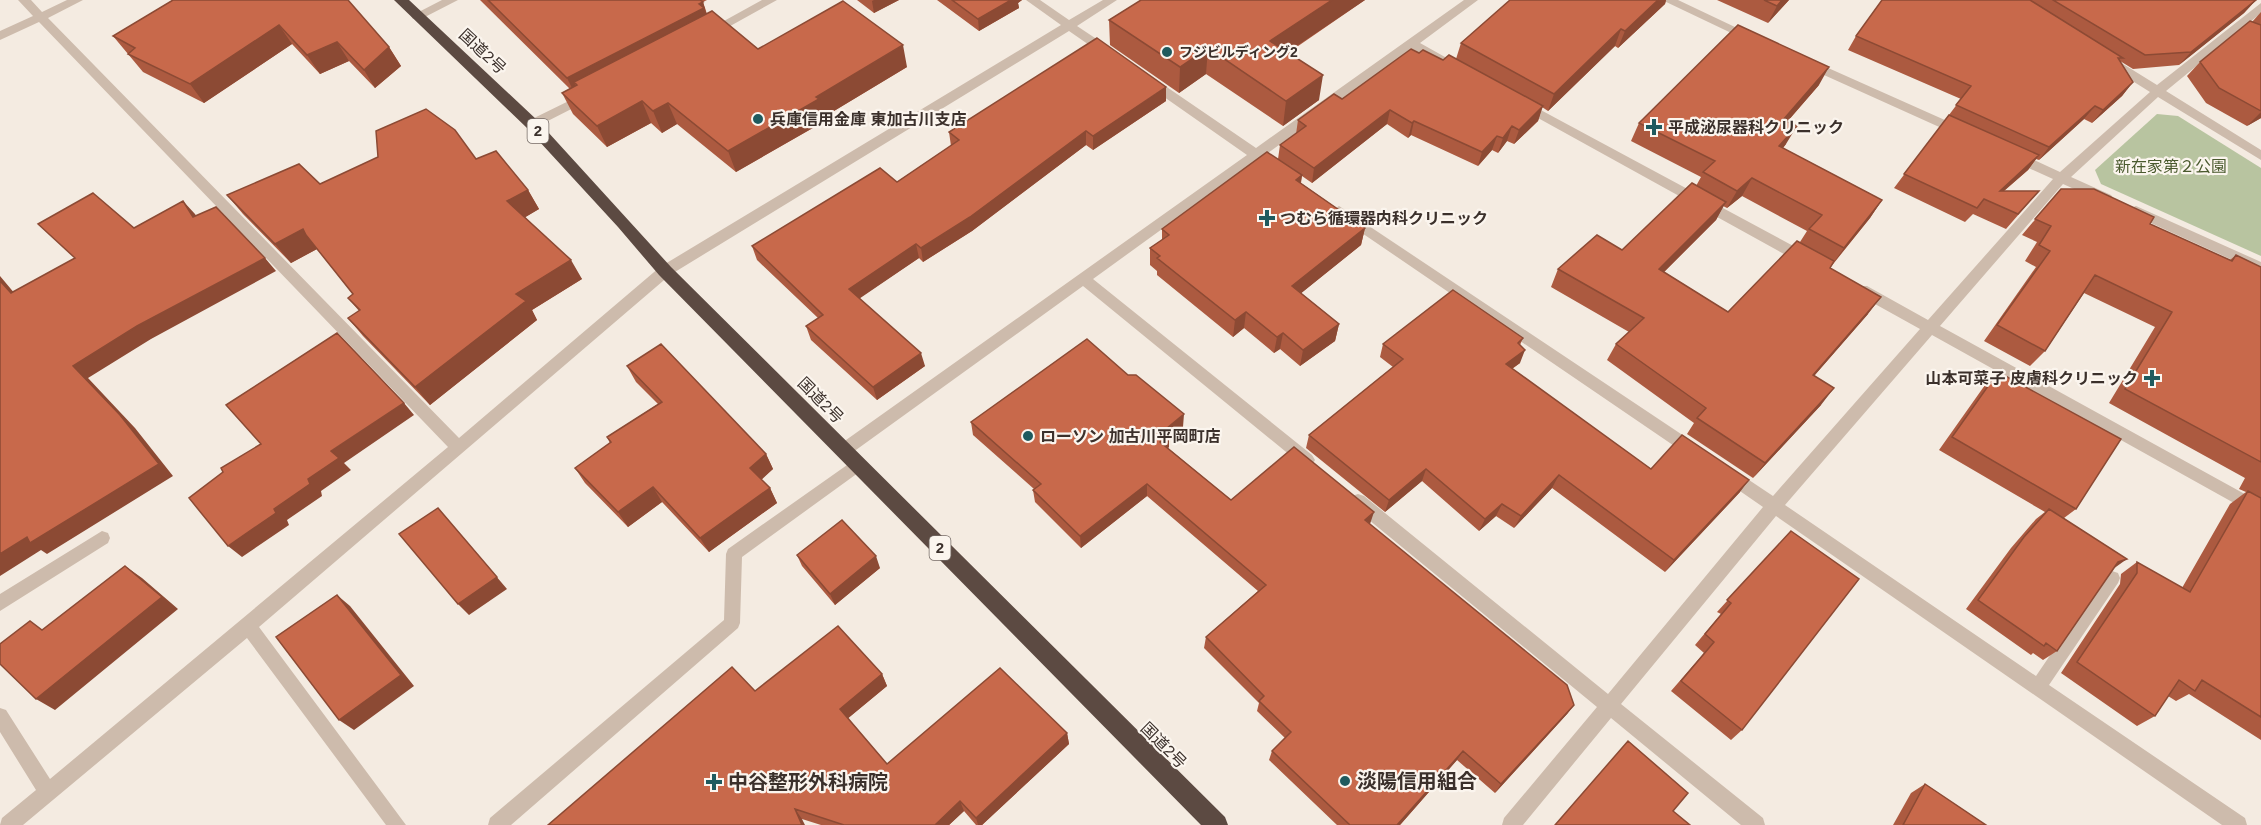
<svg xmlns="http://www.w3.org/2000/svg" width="2261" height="825" font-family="Arial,'Noto Sans JP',sans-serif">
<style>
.green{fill:#b8c4a0}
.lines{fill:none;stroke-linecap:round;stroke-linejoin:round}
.minor{fill:#cdbbac;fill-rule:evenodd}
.highway{fill:#5c4a42;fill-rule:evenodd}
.wall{fill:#ac5a40;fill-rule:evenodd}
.shaded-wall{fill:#8c4a34}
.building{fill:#c8694b;stroke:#8c4a34;stroke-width:1.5}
.poi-dot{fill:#1f5a5e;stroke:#fbf5ee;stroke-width:2}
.labels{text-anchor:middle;stroke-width:4.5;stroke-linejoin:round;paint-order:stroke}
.far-poi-label{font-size:14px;font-weight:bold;fill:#3b302b;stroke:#fbf5ee;text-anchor:start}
.shield{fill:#fbf5ee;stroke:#756b66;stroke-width:1.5}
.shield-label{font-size:15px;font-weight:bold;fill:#3b302b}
.street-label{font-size:16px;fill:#3b302b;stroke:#fbf5ee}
.poi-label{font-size:16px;font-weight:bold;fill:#3b302b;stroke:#fbf5ee;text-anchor:start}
.park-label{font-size:16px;fill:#4a5a2e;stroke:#fbf5ee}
.near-poi-label{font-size:20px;font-weight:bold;fill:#3b302b;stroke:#fbf5ee;text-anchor:start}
</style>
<rect width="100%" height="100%" fill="#f4ebe1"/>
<path class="green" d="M2157,114L2178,116L2261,168V256L2101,184L2095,170Z"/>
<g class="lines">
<path class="minor" d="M18,0H31L42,12L67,0H83L48,18L459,438L660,267L1061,25L1026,0H1040L1069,20L1103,0H1117L1077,26L1113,50V56H1105L1069,31L670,275L259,627L406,825H386L247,638L23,825H0L2,818L36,790L0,732V708L6,710L50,779L448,447L39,22L0,40V31L33,16Z
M442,0H458L421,19H413L411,16Z
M762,0H777L714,35L710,36L704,32Z
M1464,0H1478L1420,43L1445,57V63H1437L1412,49L1265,155L1283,169L1282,172H1272L1256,161L1093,279L1312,455L1315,460L1312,465L1307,466L1302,465L1083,286L849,455L844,456L839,455L836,450L839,445L1247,155L1147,85V79H1155L1256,148Z
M1662,0H1678L1756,37L1750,41L1746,40Z
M2261,3V13L2166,91L2261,150V160L2158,97L2071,177L2111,195L2113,198L2111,201H2101L2063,184L1940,326L2261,503V518L1932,335L1785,505L2036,676L2106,573L2112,571L2118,573L2120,578L2118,583L2049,685L2245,818L2247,825H2222L1776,516L1621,704L1763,818L1765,825H1741L1611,718L1523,825H1502L1504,818L1597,707L1352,506L1350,501L1352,496L1358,494L1364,496L1608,694L1763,507L1724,480L1721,475L1724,470L1729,468L1734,470L1773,496L1920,329L1857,294L1855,290L1857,286H1867L1928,320L2053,179L2011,160L2010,157L2011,154H2021L2060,172L2150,92L2107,65V59H2115L2157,85Z
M1808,59L1965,129L1967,132L1961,136L1957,135L1804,66L1802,63Z
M585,93L591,97L589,100L536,127L532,128L526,124L528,121Z
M1522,100L1812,256L1814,260L1812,264H1802L1518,107L1516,104L1518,101Z
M1339,206L1699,446L1702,451L1699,456L1694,457L1689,456L1334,214L1332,211Z
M2136,206L2261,262V273L2131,214L2129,211L2131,208Z
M857,458L862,460L865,465L862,470L742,557L740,623L738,628L511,825H488L490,818L724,620L726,554L728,549Z
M102,531L108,533L110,538L108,543L0,611V594Z"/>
<path class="highway" d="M394,0H409L537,120L671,267L1225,817L1228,825H1201L659,275L618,227L527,128Z"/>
</g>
<path class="wall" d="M173,0L389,47L401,66L375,88L349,61L320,74L292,44L204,103L143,72L113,36Z
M480,0H707L703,2L707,14L758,49L907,67L824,117L825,121L736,172L677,124L662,133L651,123L607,147L573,114L562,93L570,89Z
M857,0H899L874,13Z
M937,0H1022L1018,3L1019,8L979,31Z
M1141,0H1365L1288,53L1319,100L1283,126L1206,74L1179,93L1110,45L1109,20Z
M1510,0H1666L1665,4L1618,48L1615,46L1548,111L1542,107L1538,121L1514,144L1507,141L1498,153L1492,150L1478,166L1411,135L1408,138L1387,124L1312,183L1302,176L1301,183L1365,228L1361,245L1301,293L1339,324L1335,341L1300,366L1280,349L1274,353L1244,328L1233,337L1157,275V271L1150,265V248L1162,240V229L1278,159L1280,145L1296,134L1298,120L1342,99L1419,53L1443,60L1456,59L1461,43Z
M1717,0H1789L1768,23Z
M1882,0H2256L2244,13L2179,65L2133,69L2120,61L2133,82L2122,96L2092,123L2084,119L2039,160L2036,159L2028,170L2004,191H2039L2006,229L1973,214L1965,222L1894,188L1961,99L1848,50L1856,36Z
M2261,12V118L2247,126L2206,103L2187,76L2200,62L2252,22Z
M1819,85L1787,122L1786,144L1783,148L1882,200L1870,218L1830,268L1868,314L1814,376L1821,405L1753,478L1687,434L1694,423L1607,360L1616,344L1629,332L1551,287L1558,269L1622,250L1696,186L1701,177L1631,141L1639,123ZM1742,196L1807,231L1800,242L1728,312L1664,272L1716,220L1723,206L1727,208Z
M1166,101L1093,150L1086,145L972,231L923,262L919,258L859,298L925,366L877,400L811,340L806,326L818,318L757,260L752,246L897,182L951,146L949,132Z
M476,159L528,190L539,209L525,217L582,279L532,310L537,320L430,405L363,336L348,318L359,311L348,298L353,294L317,249L291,263L243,214L227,195L320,184Z
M2061,189L2150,224L2230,260L2236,255L2261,267V740L2189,694L2176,701L2168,696L2155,716L2137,726L2061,673L2120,584L2121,574L2137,562L2182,588L2230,504L2246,492L2239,489L2245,478L2109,403L2155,327L2084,293L2045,351L2030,366L1984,341L2036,267L2025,261L2037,242L2022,235Z
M1523,338L1520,345V363L1512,369L1651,469L1740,492L1665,572L1552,488L1514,528L1496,516L1479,531L1422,481L1385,512L1306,448L1309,435L1393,367L1380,357L1383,344Z
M627,366L766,454L773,469L761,479L770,488L777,503L709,552L662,502L628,527L585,483L575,468L610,443L607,437L658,404L636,382Z
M1998,372L2076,509L2064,518L2113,569L2057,651L2043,660L2033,653L2031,655L1966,609L2011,548L2036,519L2045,512L1939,450L1985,385Z
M1128,375L1183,427L1169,439V447L1168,448L1231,500L1370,524L1574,705L1567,714L1495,793L1457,760L1400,825H1337L1269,760L1272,751L1285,738L1257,711L1259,703L1204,648L1206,637L1258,591L1147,496L1081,548L1035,502L1033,490L1034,489L973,435L971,422Z
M1791,531L1742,730L1731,740L1671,691L1704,653L1695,645L1721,614L1717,612Z
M797,555L880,568L835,605L802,566Z
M882,674L887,686L848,718L887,764L1067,733L1069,744L982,825H976L964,811L949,825H821L802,819L548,825L755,691Z
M1925,784L1986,825H1893L1911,793Z"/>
<path class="shaded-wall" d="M874,0H899L874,13L872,1Z
M1011,0H1022L1018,3L1019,8L979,31L978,19Z
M1332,0H1365L1267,66L1270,41Z
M1658,0H1666L1665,4L1618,48L1625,31Z
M1782,0H1789L1768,23L1777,6Z
M2256,0L2244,13L2179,65L2191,52Z
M703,2L708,19L577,85L574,82L579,92L575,94L567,78Z
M279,25L292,44L204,103L190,84Z
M1621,29L1615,46L1548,111L1554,94Z
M337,42L349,61L320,74L307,55Z
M903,45L907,67L824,117L825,121L736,172L728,151L816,97Z
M389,47L401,66L375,88L364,70Z
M1208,48L1206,74L1179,93L1180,67Z
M1829,67L1819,85L1773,138L1783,120Z
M1323,75L1319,100L1283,126L1286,101Z
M2133,82L2122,96L2092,123L2103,110Z
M1166,87V101L1093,150V136Z
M642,101L651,123L607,147L597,126Z
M668,103L677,124L662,133L653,111Z
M1543,106L1538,121L1514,144L1519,130Z
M2095,106L2084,119L2039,160L2049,147Z
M1390,110L1387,124L1312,183L1314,168Z
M2261,112V118L2247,126Z
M1414,121L1411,135L1408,138L1412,123Z
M1512,126L1507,141L1498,153L1503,138Z
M1797,126L1786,144L1769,165L1779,146Z
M1086,131V145L972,231L923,262L921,248Z
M1497,136L1492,150L1478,166L1482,152Z
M2039,155L2028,170L1991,202L2000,191Z
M1302,175L1299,192L1296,180Z
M1752,178L1742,196L1727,208L1737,191Z
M528,190L539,209L519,221L507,201Z
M1882,200L1870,218L1831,266L1844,248Z
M183,201L195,214L205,230L193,217Z
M1726,202L1716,220L1650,286L1659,269Z
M1365,228L1361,245L1289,303L1292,286Z
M303,229L317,249L291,263L275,244Z
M916,244L919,258L853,303L849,289Z
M265,258L276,271L151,339L88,378L135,428L173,476L47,554L41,550L0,576V554L27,537L73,366L137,326Z
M571,260L582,279L532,310L537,320L430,405L415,387L516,294Z
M0,276L26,307L11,293L0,281Z
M1881,297L1868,314L1800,392L1813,375Z
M1246,312L1244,328L1233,337L1235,320Z
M1339,324L1335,341L1300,366L1303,350Z
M1283,333L1280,349L1274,353L1277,337Z
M1525,350L1520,363L1500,377L1506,364Z
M921,353L925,366L877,400L873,387Z
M1834,388L1821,405L1753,478L1765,463Z
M404,403L414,415L344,463L351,470L321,491L322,496L287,520L289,525L242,557L228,546L308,479L331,451Z
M1184,414L1183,427L1169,439V447L1160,454V442L1166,429Z
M766,454L773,469L758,483L750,468Z
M1426,469L1422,481L1385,512L1389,500Z
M1559,475L1552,488L1514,528L1521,516Z
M1749,480L1740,492L1665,572L1674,560Z
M1147,484V496L1081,548L1080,536Z
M653,487L662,502L628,527L618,512Z
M770,488L777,503L709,552L700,538Z
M1502,504L1496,516L1479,531L1485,519Z
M438,508L507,589L469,615L458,604Z
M1374,512L1370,524L1365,520Z
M876,556L880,568L835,605L830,594Z
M2127,559L2113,569L2118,562Z
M125,566L142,578L178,609L55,710L36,699Z
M337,595L350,606L414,686L354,730L339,720Z
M882,674L887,686L846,720L840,709Z
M1574,705L1567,714L1495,793L1501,784Z
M1067,733L1069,744L982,825H978L976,818Z
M1463,751L1457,760L1400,825H1397Z
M960,801L964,811L949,825H935Z
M795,809L802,819L805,825H802Z"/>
<path class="building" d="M173,0H348L389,47L364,70L337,42L307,55L279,25L190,84L128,54L135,48L113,36Z
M488,0H700L703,2L699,4L704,8L567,78Z
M952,0H1011L978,19Z
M1141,0H1332L1270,41L1323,75L1286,101L1208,48L1180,67L1109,20Z
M1510,0H1658L1625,31L1621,29L1554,94L1461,43Z
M1764,0H1782L1777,6Z
M1882,0H2030L2123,58H2118L2133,82L2103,110L2095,106L2049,147L1956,105L1971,86L1856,36Z
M2053,0H2256L2191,52L2145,55Z
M843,1L903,45L816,97L819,99L728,151L668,103L653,111L642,101L597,126L562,93L577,85L574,82L712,11L758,49Z
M2250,21L2261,25V111L2219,88L2200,62Z
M1738,25L1829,67L1783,120L1797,126L1779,146L1882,200L1844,248L1809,229L1822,215L1752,178L1737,191L1703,172L1715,161L1639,123Z
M1097,38L1166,87L1093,136L1086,131L970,217L921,248L916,244L849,289L921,353L873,387L806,326L823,315L752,246L880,168L897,182L959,140L949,132Z
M1411,49L1419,53L1423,50L1443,60L1449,55L1543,106L1519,130L1512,126L1503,138L1497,136L1482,152L1414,121L1412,123L1390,110L1314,168L1280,145L1306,126L1298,120L1334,94L1342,99Z
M426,109L455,130L476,159L496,151L528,190L507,201L571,260L516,294L526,301L415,387L348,318L360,310L348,298L353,294L306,235L303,229L275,244L227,195L299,164L320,184L378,157L376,131Z
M1949,115L2039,155L2000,191H2039L2018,214L1984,199L1977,208L1904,174Z
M1267,152L1302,175L1296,180L1365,228L1292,286L1339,324L1303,350L1283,333L1277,337L1246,312L1235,320L1157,258L1160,256L1150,248L1169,235L1162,229Z
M1692,183L1726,202L1659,269L1728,312L1797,241L1834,261L1830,268L1881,297L1813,375L1834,388L1765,463L1697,418L1706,408L1616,344L1644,318L1558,269L1597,235L1622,250Z
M2061,189H2094L2154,217L2150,224L2232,261L2236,255L2261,267V462L2125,389L2172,312L2095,275L2045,351L1997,325L2050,251L2039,245L2051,226L2035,219Z
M93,193L134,228L183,201L193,217L216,207L265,258L137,326L73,366L120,415L159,464L30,543L27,537L0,554V281L11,293L75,258L38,224Z
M1453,290L1523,338L1518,343L1525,350L1506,364L1651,469L1682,435L1749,480L1674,560L1559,475L1521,516L1502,504L1485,519L1426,469L1389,500L1309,435L1403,359L1383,344Z
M337,333L404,403L331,451L339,458L308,479L310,484L274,509L276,513L228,546L189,498L223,472L221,468L261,444L226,405Z
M1087,339L1128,375H1136L1184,414L1166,429L1169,434L1160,442L1231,500L1294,447L1374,512L1365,520L1567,685L1574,705L1501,784L1463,751L1397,825H1350L1272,751L1291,732L1259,701L1264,696L1206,637L1266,585L1147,484L1080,536L1033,490L1041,484L971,422Z
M661,344L766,454L750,468L770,488L700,538L653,487L618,512L575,468L611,442L607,437L662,402L627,366Z
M1998,372L2121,439L2076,509L1952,437Z
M2248,491L2261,498V717L2202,680L2195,691L2179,680L2155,716L2077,662L2137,573V562L2190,592Z
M438,508L497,577L458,604L399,534Z
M2049,509L2127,559L2118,562L2057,651L2046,643L2044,646L1978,600L2024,537Z
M842,520L876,556L830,594L797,555Z
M1791,531L1859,579L1742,730L1681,681L1714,642L1705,634L1731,603L1727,600Z
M125,566L162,597L36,699L0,664V644L30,621L42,630Z
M337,595L401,675L339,720L276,637Z
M838,626L882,674L840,709L887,764L1000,668L1067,733L976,818L960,801L935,825H844L795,809L802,825H548L732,667L755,691Z
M1628,741L1688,793L1673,811L1690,825H1555Z
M1925,784L1986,825H1903Z"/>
<g class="poi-dot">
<circle cx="1167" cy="52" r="6"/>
<circle cx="758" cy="119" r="6"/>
<path d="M1651 118h6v6h6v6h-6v6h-6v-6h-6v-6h6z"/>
<path d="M1264 209h6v6h6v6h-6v6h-6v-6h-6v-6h6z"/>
<path d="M2149 369h6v6h6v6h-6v6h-6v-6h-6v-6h6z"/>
<circle cx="1028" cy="436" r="6"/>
<circle cx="1345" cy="781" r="6"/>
<path d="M711 773h6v6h6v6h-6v6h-6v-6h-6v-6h6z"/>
</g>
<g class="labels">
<g class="far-poi-label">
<text x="1179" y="57">フジビルディング2</text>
</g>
<g class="shield">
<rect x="527.5" y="119" width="21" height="24" rx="4.5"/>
<rect x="929.5" y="536" width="21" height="24" rx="4.5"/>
</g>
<g class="shield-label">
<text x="538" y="136">2</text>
<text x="940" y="553">2</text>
</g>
<g class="street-label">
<text transform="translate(483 51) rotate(43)" y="6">国道2号</text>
<text transform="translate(821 400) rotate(45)" y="6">国道2号</text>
<text transform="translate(1164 745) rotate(45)" y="6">国道2号</text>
</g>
<g class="poi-label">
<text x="770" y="125">兵庫信用金庫 東加古川支店</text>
<text x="1668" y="133">平成泌尿器科クリニック</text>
<text x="1280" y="224">つむら循環器内科クリニック</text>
<text x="2138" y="384" text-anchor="end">山本可菜子 皮膚科クリニック</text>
<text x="1040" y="442">ローソン 加古川平岡町店</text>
</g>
<g class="park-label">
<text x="2171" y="172">新在家第２公園</text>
</g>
<g class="near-poi-label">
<text x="1357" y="788">淡陽信用組合</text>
<text x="728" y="789">中谷整形外科病院</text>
</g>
</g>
</svg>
